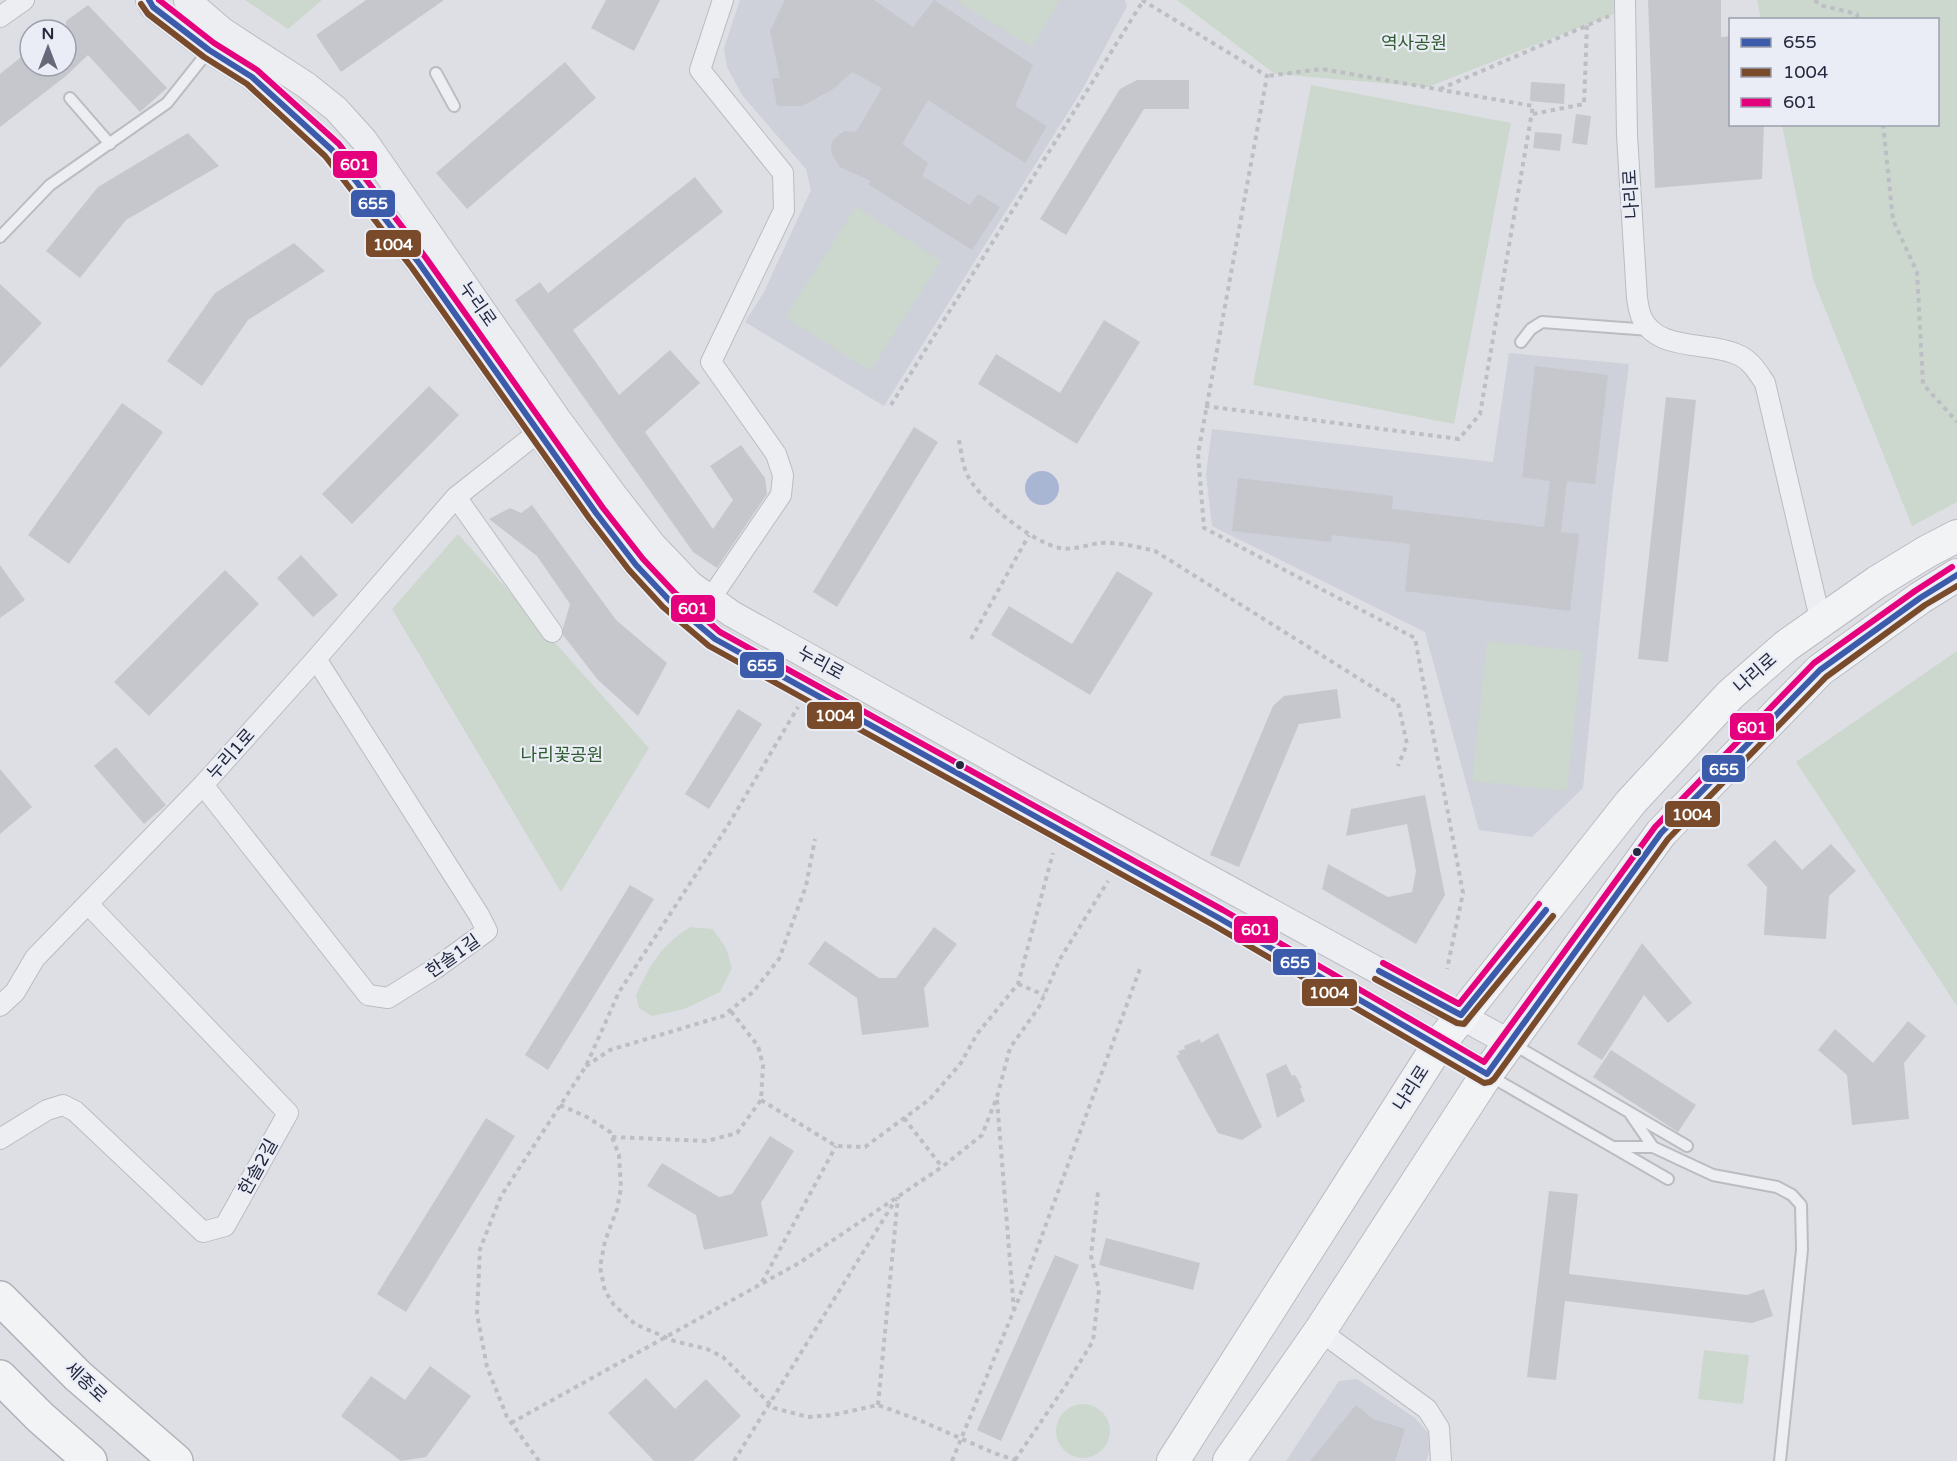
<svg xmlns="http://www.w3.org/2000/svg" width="1957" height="1461" font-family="'Varela Round','Noto Sans KR',sans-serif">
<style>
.built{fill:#ced0da}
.green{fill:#ccd8cd}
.water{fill:#a9b6d3}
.building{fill:#c5c7cd}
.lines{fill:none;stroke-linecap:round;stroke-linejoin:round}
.service-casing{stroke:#bbbcc2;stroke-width:14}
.minor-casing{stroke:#bbbcc2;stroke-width:22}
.tertiary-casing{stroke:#bbbcc2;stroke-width:28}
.primary-casing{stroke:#babcc2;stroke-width:34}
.trunk-casing{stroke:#b0b2b9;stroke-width:36}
.path{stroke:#bdbec4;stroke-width:4;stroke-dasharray:4.5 4.5;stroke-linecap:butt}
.service{stroke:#edeef1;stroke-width:10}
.minor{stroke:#edeef1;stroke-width:20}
.tertiary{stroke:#edeef1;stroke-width:26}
.primary{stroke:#f2f3f5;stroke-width:32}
.trunk{stroke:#f2f3f5;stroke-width:33}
.bus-1-casing{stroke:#eaedf5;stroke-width:10}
.bus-2-casing{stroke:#eaedf5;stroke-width:10}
.bus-3-casing{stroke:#eaedf5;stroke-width:10}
.bus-1{stroke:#3d5bab;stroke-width:6}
.bus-2{stroke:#7a4b2a;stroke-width:6}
.bus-3{stroke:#e5007d;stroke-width:6}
.bus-dot{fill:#24293f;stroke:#eaedf5;stroke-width:2}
.labels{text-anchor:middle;stroke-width:4.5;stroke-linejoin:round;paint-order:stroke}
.park-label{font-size:18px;fill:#305c2f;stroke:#eaedf5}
.street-label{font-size:18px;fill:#24293f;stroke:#eaedf5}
.line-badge{stroke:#eaedf5;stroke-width:2}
.badge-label{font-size:16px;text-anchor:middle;font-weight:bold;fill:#fff}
</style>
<rect width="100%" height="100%" fill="#dedfe4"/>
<path class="built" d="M740,0H1125L1127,6L1082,90L884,406L745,322L764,292L811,190L806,169L742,95L727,67L724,48Z
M1509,353L1629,364L1612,497L1583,788L1532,837L1479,830L1425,632L1212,526L1206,474L1212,429L1493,462Z
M1357,1379L1415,1418L1428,1433L1429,1452L1426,1461H1286L1339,1381Z"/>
<path class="green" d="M245,0H322L288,29Z
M955,0H1060L1032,47Z
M1177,0H1614V14L1428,87L1275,74Z
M1757,0H1957V502L1912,526L1813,279L1782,125L1938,124V20L1761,19Z
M1311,85L1511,123L1454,424L1253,385Z
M856,207L941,261L870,371L785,317Z
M458,534L649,748L561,892L392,609Z
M1487,641L1582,651L1567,791L1472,781Z
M1957,651V1006L1796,762Z
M690,927L713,929L726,948L732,968L720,992L684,1009L652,1016L639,1008L636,995C650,965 661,945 690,927Z
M1704,1350L1749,1355L1743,1404L1698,1399Z
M1056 1431a27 27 0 1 1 54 0a27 27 0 1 1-54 0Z"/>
<path class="water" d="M1025 488a17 17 0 1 1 34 0a17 17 0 1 1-34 0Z"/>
<path class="building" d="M366,0H444L341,72L316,35Z
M606,0H660L634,51L591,28Z
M785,0H874L913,27L934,0L1033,65L1015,106L1047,126L1025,163L928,100L902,144L928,163L922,176L970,205L978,194L1000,207L972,250L868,184L871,181L840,167L832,155L831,148L833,140L844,131L856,132L882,88L852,72L833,89L802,106H777L772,78H780L770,31Z
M1648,0H1721V37L1731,36V124H1764L1762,179L1655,188Z
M88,5L167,88L140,112L88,55L66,76L0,127V74L25,54L30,60V66H66V21Z
M565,62L596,98L467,209L436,173Z
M1137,80H1189V109H1144L1066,235L1040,219L1120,89Z
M1531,82L1565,84L1564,104L1530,101Z
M1576,114L1591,116L1587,145L1572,143Z
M1535,132L1562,134L1560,151L1533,148Z
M188,133L219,166L126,220L80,278L46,251L98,187Z
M695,177L723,212L573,330L619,395L670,350L700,383L645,432L713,529L733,500L710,466L741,445L765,478L767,494L717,568L693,552L515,300L540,282L548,293Z
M294,243L325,271L248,320L202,386L167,361L215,293Z
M0,284L42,323L0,368Z
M1104,320L1140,342L1077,444L978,384L996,354L1060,393Z
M1535,366L1608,375L1595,484L1567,481L1561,532L1579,534L1570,611L1405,591L1410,544L1332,535L1331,542L1232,531L1238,478L1393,496L1392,509L1544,527L1550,481L1522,477Z
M429,386L459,415L352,524L322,494Z
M1666,397L1696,400L1668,662L1638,659Z
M122,403L163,432L69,564L28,535Z
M914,427L938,442L837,607L813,592Z
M532,505L616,620L667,663L638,716L598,680L563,635V628L570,604L537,556L489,519L510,508L521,513Z
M301,555L338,595L313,617L277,578Z
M0,565L25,600L0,618Z
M225,570L259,604L149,716L114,682Z
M1117,571L1153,593L1090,695L991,635L1009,606L1072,644Z
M1337,689L1341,718L1299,724L1239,867L1210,855L1273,706L1284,696Z
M738,709L762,724L709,809L685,794Z
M116,747L166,805L144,824L94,766Z
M0,769L32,807L0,834Z
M1425,795L1445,895L1416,944L1322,889L1328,864L1388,897L1412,892L1416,871L1407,824L1346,836L1351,809Z
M1775,840L1802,870L1831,844L1856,871L1829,896L1826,939L1764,935L1767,887L1747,865Z
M630,885L654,899L548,1070L525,1055Z
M934,927L957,944L924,988L929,1027L862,1035L857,998L808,964L825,941L879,978H896Z
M1642,943L1692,1003L1668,1023L1644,995L1602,1060L1577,1044Z
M1908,1021L1926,1036L1904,1063L1909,1119L1852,1125L1847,1075L1818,1050L1835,1029L1873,1063Z
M1218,1033L1262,1127L1242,1140L1218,1133L1176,1056L1180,1054L1178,1051L1185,1049L1184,1046L1200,1039L1201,1043Z
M1611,1050L1696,1105L1678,1132L1593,1077Z
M1286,1064L1292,1076L1295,1075L1302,1087L1300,1089L1305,1101L1277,1118L1266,1074Z
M486,1118L515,1136L406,1312L377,1294Z
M770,1136L794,1151L761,1203L768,1236L704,1250L696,1215L647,1186L662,1163L719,1197L732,1194Z
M1549,1191L1578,1194L1569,1274L1747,1295L1764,1289L1773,1316L1752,1323L1565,1301L1556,1380L1527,1377Z
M1106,1238L1200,1263L1193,1290L1099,1265Z
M1055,1255L1079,1265L1001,1441L977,1430Z
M430,1366L471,1396L426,1457L401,1461L341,1416L371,1376L405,1400Z
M646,1378L675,1409L706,1379L741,1416L693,1461H654L608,1413Z
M1356,1405L1373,1419L1405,1429L1395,1461H1310Z"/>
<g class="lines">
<defs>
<path id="service" d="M436,73L454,106
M70,98L110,144
M0,237L50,185L167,103L210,49
M1521,342L1531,329L1542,322L1650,330
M1511,1043L1687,1146
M1490,1076L1668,1179
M1631,1115L1653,1147
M1614,1147H1653L1713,1175L1777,1187L1792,1195L1801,1205L1802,1250L1780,1461"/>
<path id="minor" d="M1625,0L1627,135L1637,298C1638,304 1639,311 1641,316C1656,352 1706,341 1736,354C1750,359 1757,371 1765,383L1821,623
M0,17L24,0
M456,497L552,632
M711,598L781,495L783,475L776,454L711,362L784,210L783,173L700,70L723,0
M203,785L368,995L388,998L436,968L487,931L479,915L316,659
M0,1006L15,992L35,958L203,785L316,659L456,497L550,423
M0,1139L47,1110L63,1105L75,1111L203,1232L225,1226L288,1113L88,904
M1320,1331L1427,1409L1439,1428L1441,1461"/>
<path id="tertiary" d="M149,0L153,7L209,50L252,77L332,150L419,263L596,513L636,565L669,600L715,639L1219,918L1487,1074
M187,0L223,31L306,85L336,109L364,140L557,418L614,495L653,545L675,568L690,584L732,614L1023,776L1510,1043"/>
<path id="primary" d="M1173,1461L1437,1047L1631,802L1730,695L1786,646L1877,582L1928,551L1957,536
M1229,1461L1320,1331L1487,1074L1661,833L1820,670L1920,598L1957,575"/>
<path id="trunk" d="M0,1298L78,1376L176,1461
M0,1377L40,1417L90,1461"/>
</defs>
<use href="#service" class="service-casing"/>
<use href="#minor" class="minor-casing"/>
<use href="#tertiary" class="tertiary-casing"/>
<use href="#primary" class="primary-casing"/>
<use href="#trunk" class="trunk-casing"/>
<path class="path" d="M1142,0L1267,76L1198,454L1204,528L1415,638L1463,893L1447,969
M1815,0L1819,5L1857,14L1858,20
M1440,89L1609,16
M1533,114L1584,104L1587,25
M1883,124L1893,220L1917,272L1923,384L1957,422
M891,405L1143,1
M1205,406L1459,439L1480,414L1533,106L1322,69L1267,76
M959,440C961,450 962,462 966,472C977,499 1031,542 1060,548C1072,551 1089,544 1101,543C1120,542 1138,547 1155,551L1398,703L1407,744L1398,766
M971,639L1029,535
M1018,984L1044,995
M586,1066L610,1050L723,1016L753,992L779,959L806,886L815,839
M761,1100L836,1146L865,1147L930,1099L961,1063L977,1034L1018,984L1053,853
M997,1100L1014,1311
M560,1105L587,1117L610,1132L619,1155L621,1188L617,1209L605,1241L600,1267L605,1291L614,1305L635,1324L674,1341L707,1349L723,1357L774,1408L808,1417L833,1415L878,1405L919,1420L994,1453L1018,1461
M904,1118L942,1167
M612,1137L707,1141L737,1133L761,1100L763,1065L758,1046L730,1010
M762,1282L836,1146
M878,1405L898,1197
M511,1423L799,1263L942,1167L982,1135L997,1097L1010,1048L1039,1007L1060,959L1108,881
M1015,1460L1066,1385L1093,1341L1099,1290L1091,1256L1098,1192
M539,1461L507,1417L487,1367L477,1314L480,1249L501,1196L586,1066L619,992L727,827L798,707
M734,1461L896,1199
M952,1461L1019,1298L1141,966"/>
<use href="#service" class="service"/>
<use href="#minor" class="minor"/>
<use href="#tertiary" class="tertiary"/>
<use href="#primary" class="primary"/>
<use href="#trunk" class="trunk"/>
<defs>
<path id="bus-1" d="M149,0L153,7L209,50L252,77L332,150L419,263L596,513L636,565L669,600L715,639L1219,918L1487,1074L1661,833L1820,670L1920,598L1957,575
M1379,971L1461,1015L1546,910"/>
<path id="bus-2" d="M141,4L148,14L204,57L247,84L325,156L412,268L589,518L629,570L663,607L709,646L1215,926L1484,1083L1490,1082L1494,1079L1668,839L1826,677L1925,605L1957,586
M1375,979L1457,1023L1464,1024L1553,916"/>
<path id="bus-3" d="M159,0L214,43L257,70L339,144L426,258L603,508L643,559L675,593L720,632L1223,910L1484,1062L1655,827L1814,663L1915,591L1952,567
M1383,963L1459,1004L1539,904"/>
</defs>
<use href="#bus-1" class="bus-1-casing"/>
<use href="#bus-2" class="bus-2-casing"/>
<use href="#bus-3" class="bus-3-casing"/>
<use href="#bus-1" class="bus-1"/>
<use href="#bus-2" class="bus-2"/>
<use href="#bus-3" class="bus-3"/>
</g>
<g class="bus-dot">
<circle cx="960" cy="765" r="5"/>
<circle cx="1637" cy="852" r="5"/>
</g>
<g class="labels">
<g class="park-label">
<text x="1414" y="49">역사공원</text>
<text x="562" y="761">나리꽃공원</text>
</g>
<g class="street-label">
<text transform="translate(1631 194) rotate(-93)" y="6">나리로</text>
<text transform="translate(478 304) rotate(55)" y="6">누리로</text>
<text transform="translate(821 663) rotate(29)" y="6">누리로</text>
<text transform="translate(1755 673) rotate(-41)" y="6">나리로</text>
<text transform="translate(231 754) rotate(-48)" y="6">누리1로</text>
<text transform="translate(453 956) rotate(-35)" y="6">한솔1길</text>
<text transform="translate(1411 1088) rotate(-57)" y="6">나리로</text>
<text transform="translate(258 1167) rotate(-61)" y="6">한솔2길</text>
<text transform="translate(86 1382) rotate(43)" y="6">세종로</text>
</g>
</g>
<g class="line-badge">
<rect x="332" y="150" width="46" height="29" rx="6" fill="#e5007d"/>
<rect x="350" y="189" width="46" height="29" rx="6" fill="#3d5bab"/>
<rect x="365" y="229" width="57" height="29" rx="6" fill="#7a4b2a"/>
<rect x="670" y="594" width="46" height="29" rx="6" fill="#e5007d"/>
<rect x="739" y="651" width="46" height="28" rx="6" fill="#3d5bab"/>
<rect x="806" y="701" width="57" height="29" rx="6" fill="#7a4b2a"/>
<rect x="1729" y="712" width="46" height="29" rx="6" fill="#e5007d"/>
<rect x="1701" y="754" width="45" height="29" rx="6" fill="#3d5bab"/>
<rect x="1664" y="800" width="57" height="28" rx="6" fill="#7a4b2a"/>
<rect x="1233" y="915" width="46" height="29" rx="6" fill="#e5007d"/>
<rect x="1272" y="948" width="45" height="28" rx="6" fill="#3d5bab"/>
<rect x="1301" y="978" width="57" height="29" rx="6" fill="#7a4b2a"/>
</g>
<g class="badge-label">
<text x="355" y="170">601</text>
<text x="373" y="209">655</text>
<text x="393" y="250">1004</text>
<text x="693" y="614">601</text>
<text x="762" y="671">655</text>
<text x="835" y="721">1004</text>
<text x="1752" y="733">601</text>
<text x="1724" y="775">655</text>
<text x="1692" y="820">1004</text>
<text x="1256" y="935">601</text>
<text x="1295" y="968">655</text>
<text x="1329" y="998">1004</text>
</g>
<rect x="1729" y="18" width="210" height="108" fill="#eaedf5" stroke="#9b9fac" stroke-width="1.5"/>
<rect x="1741" y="38" width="30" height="9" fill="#3d5bab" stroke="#9b9fac" stroke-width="1.5"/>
<text x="1783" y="48" font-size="18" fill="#24293f">655</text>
<rect x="1741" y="68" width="30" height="9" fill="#7a4b2a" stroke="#9b9fac" stroke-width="1.5"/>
<text x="1783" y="78" font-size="18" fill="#24293f">1004</text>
<rect x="1741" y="98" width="30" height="9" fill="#e5007d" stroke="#9b9fac" stroke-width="1.5"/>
<text x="1783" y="108" font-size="18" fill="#24293f">601</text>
<g transform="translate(48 48)"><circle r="28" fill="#eaedf5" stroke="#9b9fac" stroke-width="1.5"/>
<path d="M0-4.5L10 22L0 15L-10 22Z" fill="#656979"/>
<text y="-9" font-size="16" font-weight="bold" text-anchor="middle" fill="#24293f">N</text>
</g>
</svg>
